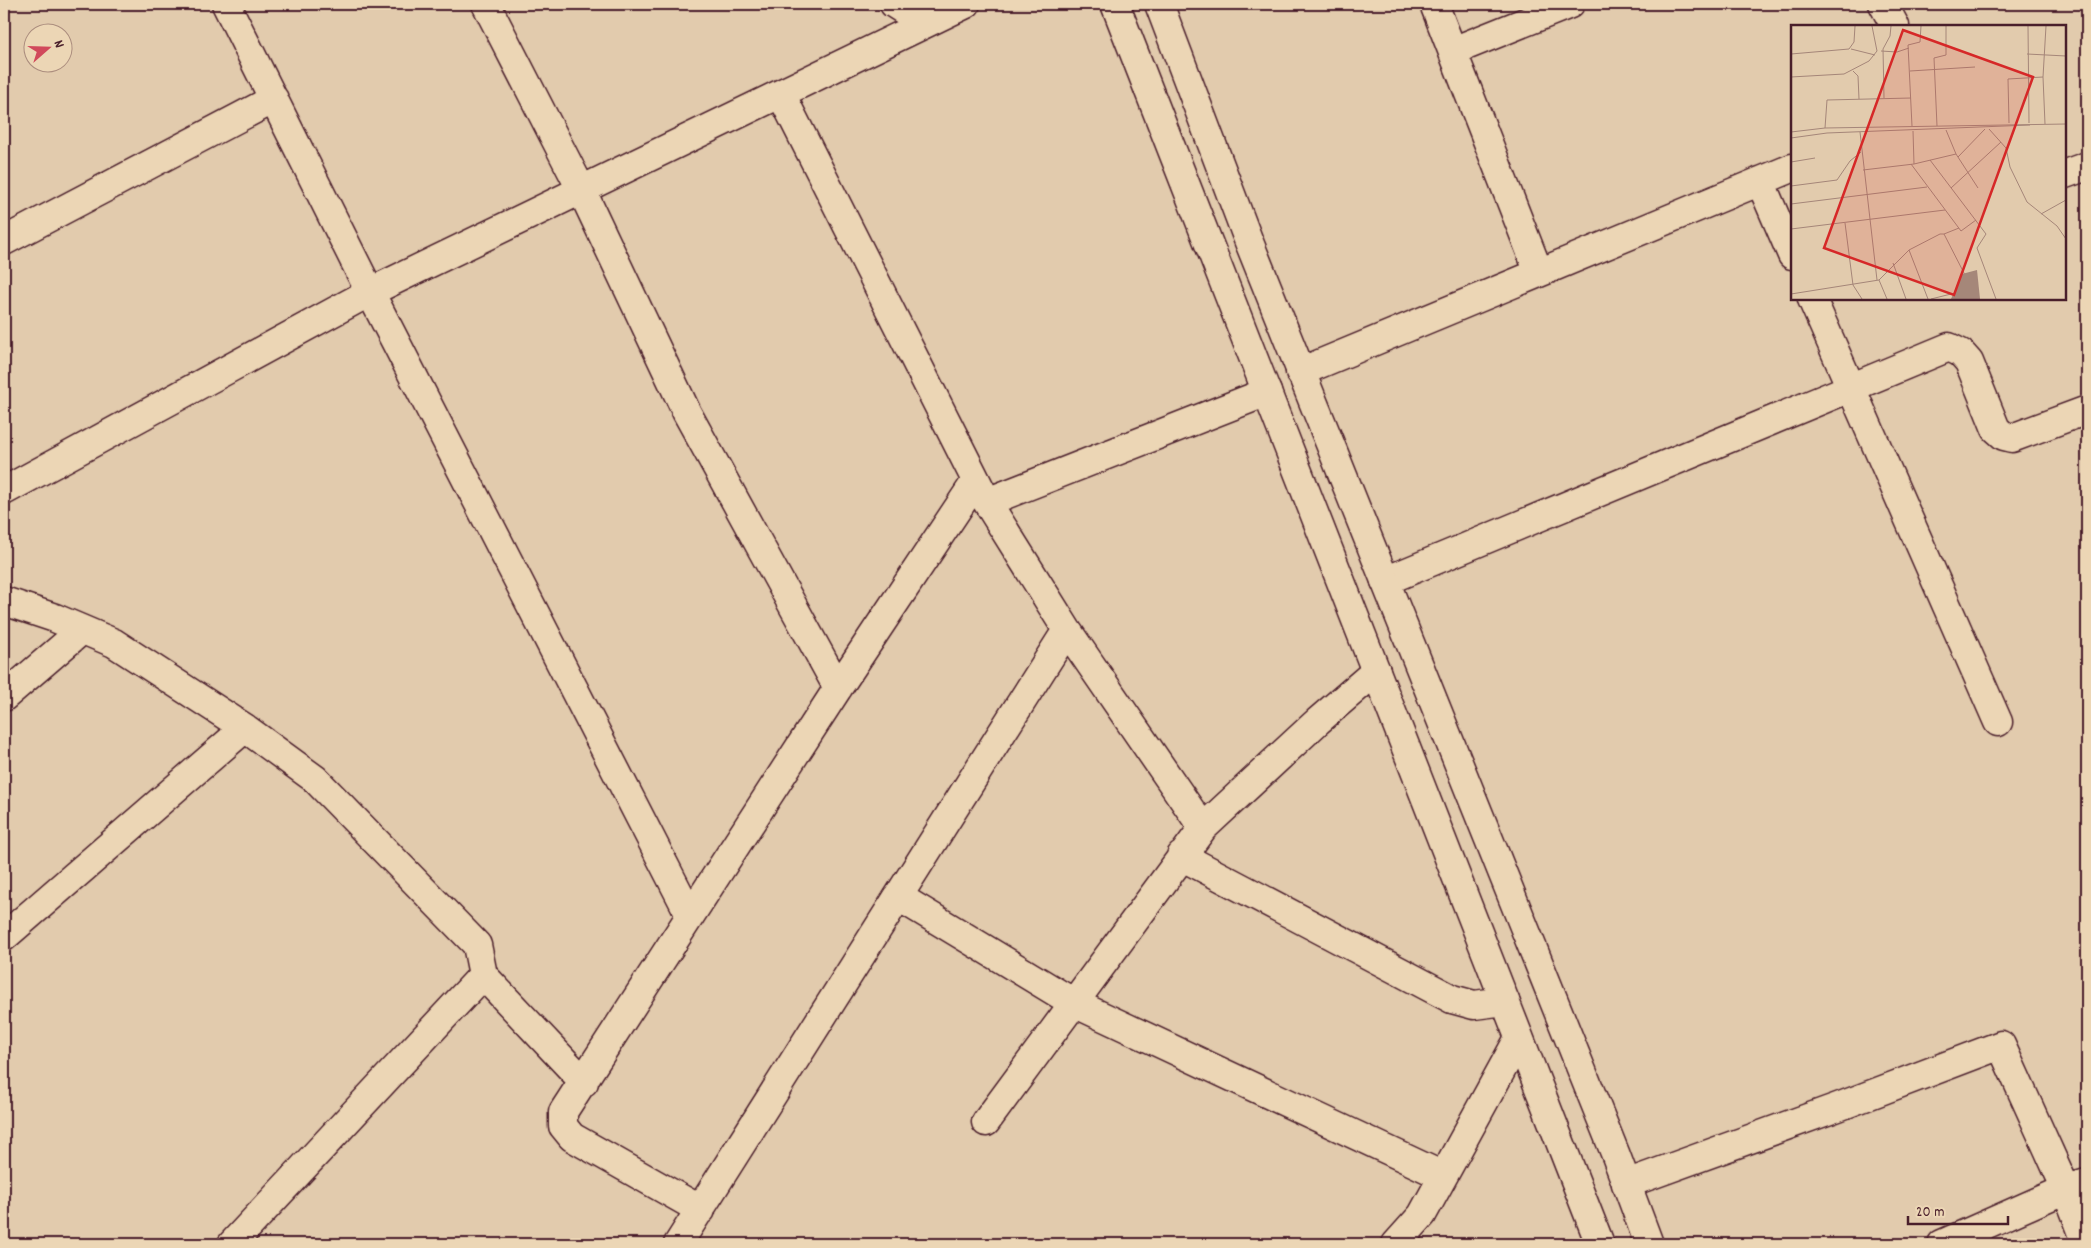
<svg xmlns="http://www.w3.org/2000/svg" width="2091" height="1248" font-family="Dekko,sans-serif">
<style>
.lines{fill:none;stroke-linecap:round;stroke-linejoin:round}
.street-casing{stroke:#4a1f2b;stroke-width:31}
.secondary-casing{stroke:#4a1f2b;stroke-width:31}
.street{stroke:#ecd6b5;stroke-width:28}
.secondary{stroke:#ecd6b5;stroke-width:28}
.inset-road{fill:none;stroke:#a58679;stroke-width:1}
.view{fill:#d62828;fill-opacity:0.15;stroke:#d62828;stroke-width:2.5}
.inset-edge{fill:none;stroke:#4a1f2b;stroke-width:2.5}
</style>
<rect width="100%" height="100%" fill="#e2cbad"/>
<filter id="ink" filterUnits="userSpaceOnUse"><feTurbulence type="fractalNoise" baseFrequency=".02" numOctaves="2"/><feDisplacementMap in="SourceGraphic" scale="10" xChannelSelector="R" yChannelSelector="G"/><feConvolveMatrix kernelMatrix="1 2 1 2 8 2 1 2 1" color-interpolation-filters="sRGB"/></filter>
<g filter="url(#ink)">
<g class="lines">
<defs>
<path id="street" d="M226,4L370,292L690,915
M486,4L582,191L687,413L838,688
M894,4L924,23
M1434,4L1539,273
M1883,4L1895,26
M1453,51L1570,4
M781,94L987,502L1067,630L1203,828
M2065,174L2087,166
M1760,181L1792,255
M4,241L274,99
M1812,299L1998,722
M1300,372L1792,168
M4,491L370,292L966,4
M987,502L1267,392
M1385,581L1949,347L1961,353L1969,362L1996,429L2004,436L2012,438L2087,410
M4,601L55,618L114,643L245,728L315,779L477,945L483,975L232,1244
M4,697L82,630
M1181,856L1452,999L1474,1005L1505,1001
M899,897L1074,1003L1443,1176
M4,937L245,728
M483,975L584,1082
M986,1122L1203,828L1318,721L1376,671
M1626,1184L1838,1107L2001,1045L2066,1189L2087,1244
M701,1210L572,1137L563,1126V1112L838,688L976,481
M678,1244L1067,630
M1396,1244L1422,1215L1519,1038
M1942,1244L2066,1189L2087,1183"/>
<path id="secondary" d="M1115,4L1600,1244
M1159,4L1249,242L1615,1153L1649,1244"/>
</defs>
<use href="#street" class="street-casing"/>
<use href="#secondary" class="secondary-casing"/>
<use href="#street" class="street"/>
<use href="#secondary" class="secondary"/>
</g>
</g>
<g transform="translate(1791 25)">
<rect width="275" height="275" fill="#e2cbad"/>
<path d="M186,245L189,274H160L171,249Z" fill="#a58779"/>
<path class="inset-road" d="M237,1L238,98M60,24L84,30M90,26L106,27L118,23M0,29L58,24L63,17L64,1M236,29L275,31M62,46L67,51L68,74M119,46L184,42M0,52L53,49L78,36L86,26L81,1M252,52L255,1M93,73L92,24L99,11L100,1M218,98L217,54L252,52L254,99M121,101L117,20L129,17L130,1M146,101L143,33L155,30V1M34,103L36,75L120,73M198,104L215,123L219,142L236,177L266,201L275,214M155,105L165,129L187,163M122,106L123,139M0,107L34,103L275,99M69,107L86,255M0,113L36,108L239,100M167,132L194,104M139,135L195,209L186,223L205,274M0,137L24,133M120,139L170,206L185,195M72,145L123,139L165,129M0,161L46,155L59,136L70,127M160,163L210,117M0,179L136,162M250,189L275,175M54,198L62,260L71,274M0,204L154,185M153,209L168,203M118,225L137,274M102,238L115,274M88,255L96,274M0,269L88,255L118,225L149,209H153L174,250M140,274L160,269"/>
<path class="view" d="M112,5L242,52L163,270L33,223Z"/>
<rect width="275" height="275" class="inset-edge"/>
</g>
<rect width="2091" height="1248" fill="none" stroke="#ecd6b5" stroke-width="20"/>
<rect x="10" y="10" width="2071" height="1228" fill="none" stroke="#4a1f2b" stroke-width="2" filter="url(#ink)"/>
<g transform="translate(48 48) rotate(70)"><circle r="24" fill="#ecd6b5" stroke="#ab8d7e"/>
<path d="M0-4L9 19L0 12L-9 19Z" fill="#d1495b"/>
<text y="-8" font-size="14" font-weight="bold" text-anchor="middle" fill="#4a1f2b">N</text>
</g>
<path d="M1908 1216v8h100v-8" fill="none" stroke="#4a1f2b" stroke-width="2.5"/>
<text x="1916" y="1216" font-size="15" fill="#4a1f2b" stroke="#ecd6b5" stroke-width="4" paint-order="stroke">20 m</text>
</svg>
